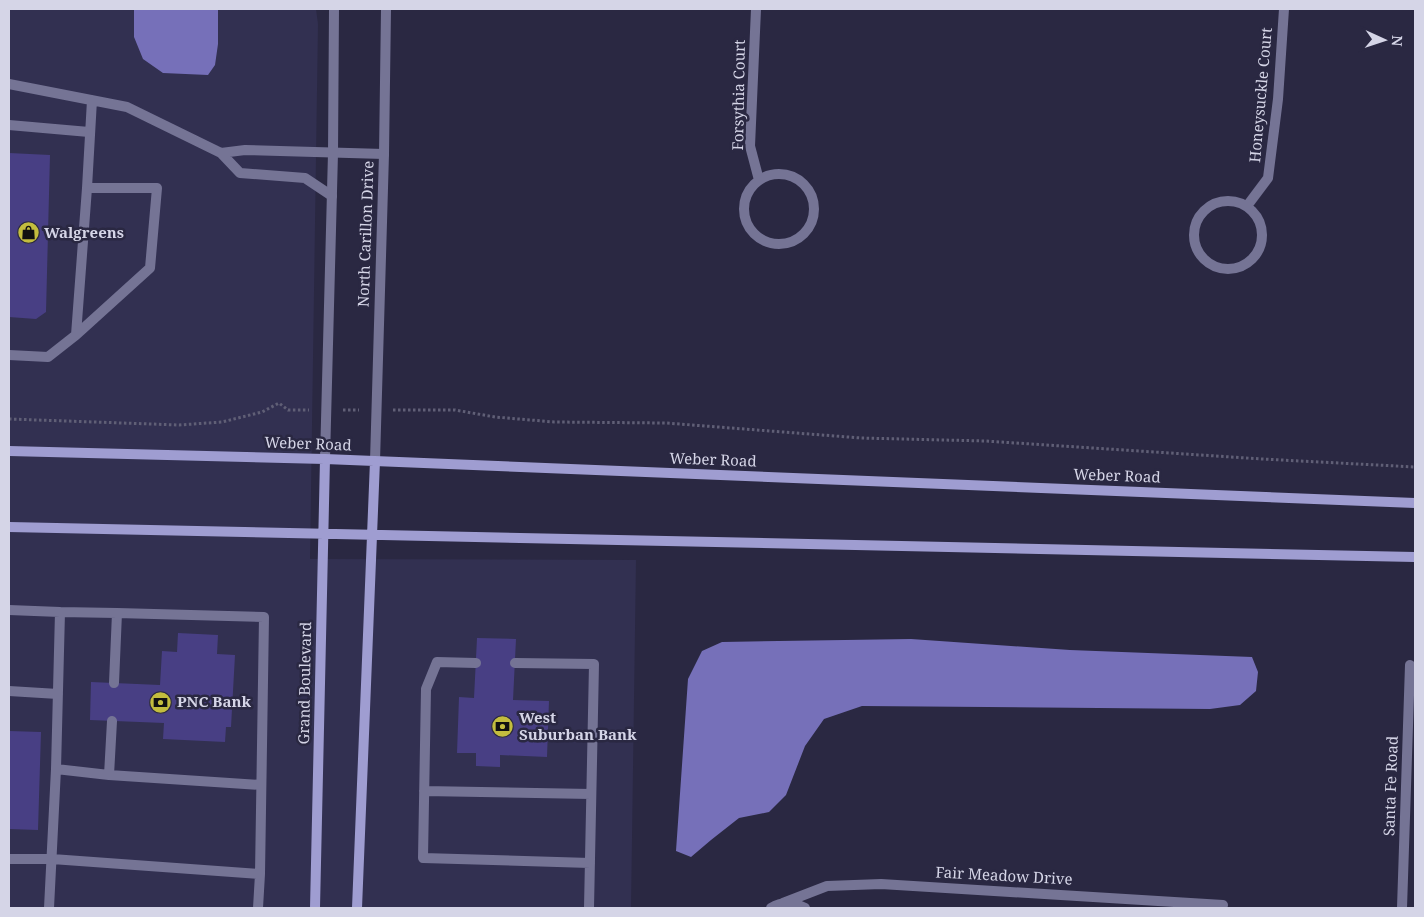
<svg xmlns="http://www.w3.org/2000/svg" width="1424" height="917" font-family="'Noto Serif',serif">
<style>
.built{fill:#323051}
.water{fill:#7670b9}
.building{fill:#483f84}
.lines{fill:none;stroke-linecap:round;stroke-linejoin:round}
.path{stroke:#605f76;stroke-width:3;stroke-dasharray:2.5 2.5;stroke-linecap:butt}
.lane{stroke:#757495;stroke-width:10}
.street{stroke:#757495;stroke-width:10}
.secondary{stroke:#9f9dd1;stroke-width:10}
.labels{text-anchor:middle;stroke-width:5;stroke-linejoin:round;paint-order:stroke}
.street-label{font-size:15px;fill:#d5d5e7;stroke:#2a2842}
.poi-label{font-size:15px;font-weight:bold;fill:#d5d5e7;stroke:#2a2842;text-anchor:start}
</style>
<rect width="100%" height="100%" fill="#2a2842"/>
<path class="built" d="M9,9H316L318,24L310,559L636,560L631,908H9Z"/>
<path class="water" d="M134,9H218V44L215,65L208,75L163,73L143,59L134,37Z
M911,639L1070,650L1252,657L1258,672L1256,691L1240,705L1210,709L862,706L824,719L805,746L786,795L769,812L739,818L711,840L691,857L676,851L688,679L702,651L722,642Z"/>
<path class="building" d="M9,153L50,155L46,312L36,319L9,317Z
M178,633L218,635L217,654L235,655L231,727H226L225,742L163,739L164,723L90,720L91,682L160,685L162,651L177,652Z
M477,638L516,639L513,700L549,701L547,757L500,755V767L476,766V753H457L459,697L474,698Z
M9,731L41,732L38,830L9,829Z"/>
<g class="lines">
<path class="path" d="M343,410H359
M393,410H455L495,417L554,422L666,423L861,438L985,441L1262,459L1415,467
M9,419L179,425L222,422L262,412L279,403L288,410H309"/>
<path class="lane" d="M9,84L127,107L221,153L240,173L305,178L332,196
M9,125L89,132
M221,153L245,150L384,154
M76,335L87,188L92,100
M9,355L48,357L76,335L150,268L157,188H87
M9,610L60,612L56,769L49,908
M60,612L117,613
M476,663L437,662L426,689L423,858L590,863
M515,663L594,664L589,908
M9,691L58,694
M56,769L109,775L112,721
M109,775L261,785
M424,791L591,794
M9,859H52L260,874L264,617L117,613L114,683
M258,908L260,874"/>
<path class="street" d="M756,9L750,146L759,180
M744 209a35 35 0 1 1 70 0a35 35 0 1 1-70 0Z
M1194 235a34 34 0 1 1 68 0a34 34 0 1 1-68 0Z
M1247,206L1268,178L1278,99L1284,9
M325,459L333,153L334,9
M375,461L384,154L386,9
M783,903L827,886L881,884L1223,905L1222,908
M771,908C782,901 794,902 805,908
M1402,908L1410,665"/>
<path class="secondary" d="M9,451L325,459L1415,503
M9,527L1415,557
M315,908L325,459
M357,908L375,461"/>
</g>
<defs>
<symbol id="shop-disc" viewBox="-11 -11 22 22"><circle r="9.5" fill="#c3bd3e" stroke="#2a2842"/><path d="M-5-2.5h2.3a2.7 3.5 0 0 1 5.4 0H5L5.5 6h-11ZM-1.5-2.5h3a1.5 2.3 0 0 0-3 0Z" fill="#111"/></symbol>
<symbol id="bank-disc" viewBox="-11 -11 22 22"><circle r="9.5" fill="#c3bd3e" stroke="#2a2842"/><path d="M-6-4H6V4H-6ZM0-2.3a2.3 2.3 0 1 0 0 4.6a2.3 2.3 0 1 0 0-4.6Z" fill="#111"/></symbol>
</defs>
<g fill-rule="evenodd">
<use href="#shop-disc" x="16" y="220" width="25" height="25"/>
<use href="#bank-disc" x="148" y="690" width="25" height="25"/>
<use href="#bank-disc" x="490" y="714" width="25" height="25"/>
</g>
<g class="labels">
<g class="street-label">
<text transform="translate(739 95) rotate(-89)" y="5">Forsythia Court</text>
<text transform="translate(1261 95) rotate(-85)" y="5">Honeysuckle Court</text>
<text transform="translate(366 234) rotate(-88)" y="5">North Carillon Drive</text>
<text transform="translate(308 444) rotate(2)" y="5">Weber Road</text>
<text transform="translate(713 460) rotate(2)" y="5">Weber Road</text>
<text transform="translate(1117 476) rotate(2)" y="5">Weber Road</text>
<text transform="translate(305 683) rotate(-89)" y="5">Grand Boulevard</text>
<text transform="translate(1391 786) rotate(-88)" y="5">Santa Fe Road</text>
<text transform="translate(1004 876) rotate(3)" y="5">Fair Meadow Drive</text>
</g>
<g class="poi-label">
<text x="44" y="238">Walgreens</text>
<text x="177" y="707">PNC Bank</text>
<text x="519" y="723">West<tspan x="519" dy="17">Suburban Bank</tspan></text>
</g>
</g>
<rect width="1424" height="917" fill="none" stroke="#d5d5e7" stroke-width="20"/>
<g transform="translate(1384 40) rotate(93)" stroke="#2a2842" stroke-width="4" paint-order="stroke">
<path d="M0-4L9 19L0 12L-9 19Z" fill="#d5d5e7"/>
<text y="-8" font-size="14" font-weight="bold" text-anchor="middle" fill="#d5d5e7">N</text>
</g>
</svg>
